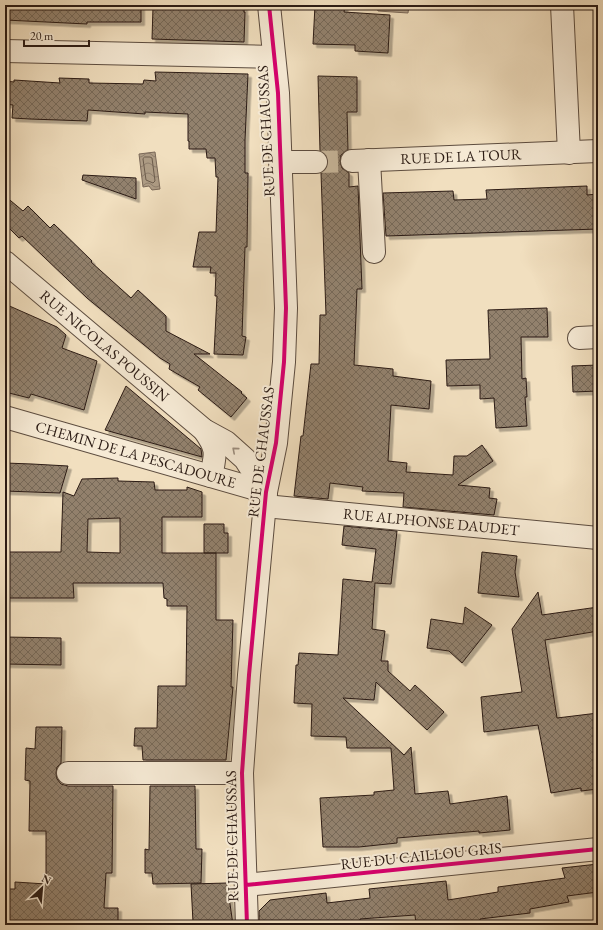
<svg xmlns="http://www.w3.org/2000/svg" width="603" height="930" font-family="'EB Garamond',serif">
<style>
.water{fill:url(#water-waves);stroke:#7a6858}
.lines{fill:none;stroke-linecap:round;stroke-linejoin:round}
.shore{stroke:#6c5c4c;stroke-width:1}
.building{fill:url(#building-cross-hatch);stroke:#2b1b14;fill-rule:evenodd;filter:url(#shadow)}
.minor-tunnel{stroke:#c9b89d;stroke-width:22;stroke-dasharray:22 11;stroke-linecap:butt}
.minor-casing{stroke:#5c4c3f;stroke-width:24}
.minor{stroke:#f6ead5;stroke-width:22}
.cycleway-casing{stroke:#f6ead5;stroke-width:6}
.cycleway{stroke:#d6006c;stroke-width:4}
.oneway{stroke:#9b8d7e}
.labels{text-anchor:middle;stroke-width:4;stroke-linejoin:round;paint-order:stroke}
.street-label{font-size:15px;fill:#2b1b14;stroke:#f6ead5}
</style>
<defs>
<pattern id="water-waves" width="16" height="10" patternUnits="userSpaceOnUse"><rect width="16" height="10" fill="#ae9c85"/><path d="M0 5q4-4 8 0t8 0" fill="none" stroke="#8e7e6c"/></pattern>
<pattern id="building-cross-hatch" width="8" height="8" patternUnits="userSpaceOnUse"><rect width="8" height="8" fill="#92816d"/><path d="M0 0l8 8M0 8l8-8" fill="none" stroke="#776958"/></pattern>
<filter id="shadow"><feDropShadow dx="3.5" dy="3.5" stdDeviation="0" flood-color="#0004"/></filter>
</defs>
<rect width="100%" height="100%" fill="#f1dfbf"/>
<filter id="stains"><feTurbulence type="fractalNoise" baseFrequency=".005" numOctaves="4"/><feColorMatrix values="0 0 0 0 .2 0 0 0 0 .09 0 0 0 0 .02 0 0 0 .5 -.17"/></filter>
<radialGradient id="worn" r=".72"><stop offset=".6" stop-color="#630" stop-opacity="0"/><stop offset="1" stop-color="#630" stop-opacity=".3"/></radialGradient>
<path class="water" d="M375,5H409L408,13L378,11L377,8Z
M155,152L160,189L152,190L149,186L143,187L139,154Z"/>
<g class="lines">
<path class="shore" d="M145,157H150L152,158L155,181L153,183L146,180L143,159Z"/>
</g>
<path class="building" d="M5,5H141V22H87V24L5,20Z
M214,5H244V12H245L244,42L152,39L153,7L214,8Z
M315,5H345L344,12L390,15L388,53L355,51V45L313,44Z
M155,72L248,74L245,140V173H248L247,247H245L242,336L246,337L243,355L214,354L217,296H215L216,273H210L211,267H193L199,232H216L218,177H216L215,158H207L206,149H189V141H188V114L145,112V114L88,110L87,121L30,119L12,118L13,105L5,104V81L14,82V80L60,83L59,78L89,79V83L143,84L144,80L156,81Z
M318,76L357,77V112H347L348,150L341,155L340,161L342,168L349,173V187L358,186L362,289H357L354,365L393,369V376L431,381L429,409L391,405L388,461L407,463L406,472L453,475L454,456H467L482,445L493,461L458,485L490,488L489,498L497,499L494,515L403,507L404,493L362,491L363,487L330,483L328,499L294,496L301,436H303L311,364H319L320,315H326L321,173L327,169L328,162L327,155L320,151Z
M83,175L136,178V199L82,180Z
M587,186V195L598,194V229L386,236L383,193L453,191L454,200L487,199L486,190Z
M5,196L23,211L28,206L50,228L54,224L92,261L91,262L131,298L138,290L166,316V331L210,354H194L242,392L241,393L247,398L231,417L198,390L200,387L169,369L170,364L160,358L87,298L22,236L19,238L5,224Z
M5,304L57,327L66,335L62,348L97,361L84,410L31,394L29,398L5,392Z
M547,308L548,337H521L522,379L526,378L527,397H525L527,426L496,428L494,398L480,399V385L447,386L446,360L490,359L488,310Z
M598,365V391L573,392L572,366Z
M126,386L201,449L202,457L105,430Z
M5,463L32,464L68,466L60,493L5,491Z
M118,478V481L154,482L155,490H187V487L202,492V517H162V553H216V620H233L231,687H233L226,760H143L142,746H134L135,728H157L158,686H186L187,606H167V599L164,598L163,583H73L74,598H6L5,552H61L63,492L74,496L82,479ZM120,518V553L87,552L88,519Z
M204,524H224V533H228V553H204Z
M344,526L397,531L391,584L375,583L372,629L385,631L381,661H388V671L410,691L415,685L444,712L427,730L376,682L374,700L343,698L404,755L411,747L415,794L448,791L450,804L507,796L510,830L479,833V831L397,838V843L359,847H323L320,798L374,795V792L394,790L391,748H347L346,737L311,736L312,704L294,703L296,665H298L299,653L338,655L343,579L372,582L376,549L342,545Z
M482,552L517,556L515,572L519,597L478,593Z
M538,592L542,615L598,607V631L545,640L557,718L598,713V789L581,791V788L551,793L538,725L484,732L481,697L522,692L512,629Z
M465,607L492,625L462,663L449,651L427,648L431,619L463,624Z
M5,637L61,638V665L5,664Z
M36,727H62L61,763L57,767L56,773L57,779L61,784L68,786H113L112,873H106L104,908H118V925H5V889H15V882L46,884V831H29L30,781L25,780L26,748L35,749Z
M150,786H195L196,849H202L201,883L153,884L152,873H145V849L149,850Z
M598,864V892L567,896L569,902L530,909V913L480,919L481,925H416L415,915L360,919L361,925H259V911L270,900L326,893L327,903L370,898L369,889L446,881L448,900L498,892V887L565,878L562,868Z
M227,883L233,925H200V922H193L191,884Z"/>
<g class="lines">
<path class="minor-tunnel" d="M316,162L352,161"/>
<defs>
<g id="minor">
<path d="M562,5L569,153"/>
<path d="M5,51L274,57"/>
<path d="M369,160L374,252"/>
<path id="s1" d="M352,161L598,151"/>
<path d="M280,162H316"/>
<path id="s2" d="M5,262L204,430L226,442L245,459L266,492"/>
<path d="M579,338L598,337"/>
<path id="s3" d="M5,417L266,492"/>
<path d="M204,430C218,450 216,453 211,476"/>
<path id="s4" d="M265,506L598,538"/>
<path d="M68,773H242"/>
<path d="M246,885L598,849"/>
<path d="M247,925L242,773L249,675L266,492L276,443L284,362L286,308L278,93L269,5"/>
</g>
</defs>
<use href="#minor" class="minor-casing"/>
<use href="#minor" class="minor"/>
<defs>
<path id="cycleway" d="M246,885L598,849
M247,925L242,773L249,675L266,492L276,443L284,362L286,308L278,93L269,5"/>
</defs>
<use href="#cycleway" class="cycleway-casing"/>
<use href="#cycleway" class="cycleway"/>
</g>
<defs><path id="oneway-chevron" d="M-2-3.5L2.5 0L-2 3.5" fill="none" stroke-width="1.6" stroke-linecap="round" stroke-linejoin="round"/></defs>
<use class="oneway" href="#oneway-chevron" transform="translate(235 450) rotate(-139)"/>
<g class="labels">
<g class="street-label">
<text transform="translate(266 131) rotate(-93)" y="5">RUE DE CHAUSSAS</text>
<text dy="5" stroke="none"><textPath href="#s1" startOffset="109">RUE DE LA TOUR</textPath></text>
<text dy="5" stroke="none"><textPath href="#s2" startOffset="130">RUE NICOLAS POUSSIN</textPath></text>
<text transform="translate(261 452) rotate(-83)" y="5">RUE DE CHAUSSAS</text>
<text dy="5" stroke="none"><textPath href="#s3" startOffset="136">CHEMIN DE LA PESCADOURE</textPath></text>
<text dy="5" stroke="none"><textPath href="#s4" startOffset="167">RUE ALPHONSE DAUDET</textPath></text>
<text transform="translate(232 836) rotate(-91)" y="5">RUE DE CHAUSSAS</text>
<text transform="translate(421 856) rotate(-6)" y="5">RUE DU CAILLOU GRIS</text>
</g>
</g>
<rect width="603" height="930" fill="none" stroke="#f1dfbf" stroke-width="20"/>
<rect x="6" y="6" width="591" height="918" fill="none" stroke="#2b1b14" stroke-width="2"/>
<rect x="10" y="10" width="583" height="910" fill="none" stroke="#2b1b14"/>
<g transform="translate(42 888) rotate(26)" stroke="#f6ead5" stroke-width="3" paint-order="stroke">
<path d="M0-3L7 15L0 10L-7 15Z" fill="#2b1b14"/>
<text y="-6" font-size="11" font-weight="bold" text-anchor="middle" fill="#2b1b14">N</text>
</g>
<path d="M24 40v6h65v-6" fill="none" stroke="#2b1b14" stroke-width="2"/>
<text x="30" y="40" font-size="12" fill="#2b1b14" stroke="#f6ead5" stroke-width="3" paint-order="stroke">20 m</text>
<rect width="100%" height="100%" filter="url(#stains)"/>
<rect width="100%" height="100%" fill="url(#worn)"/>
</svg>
